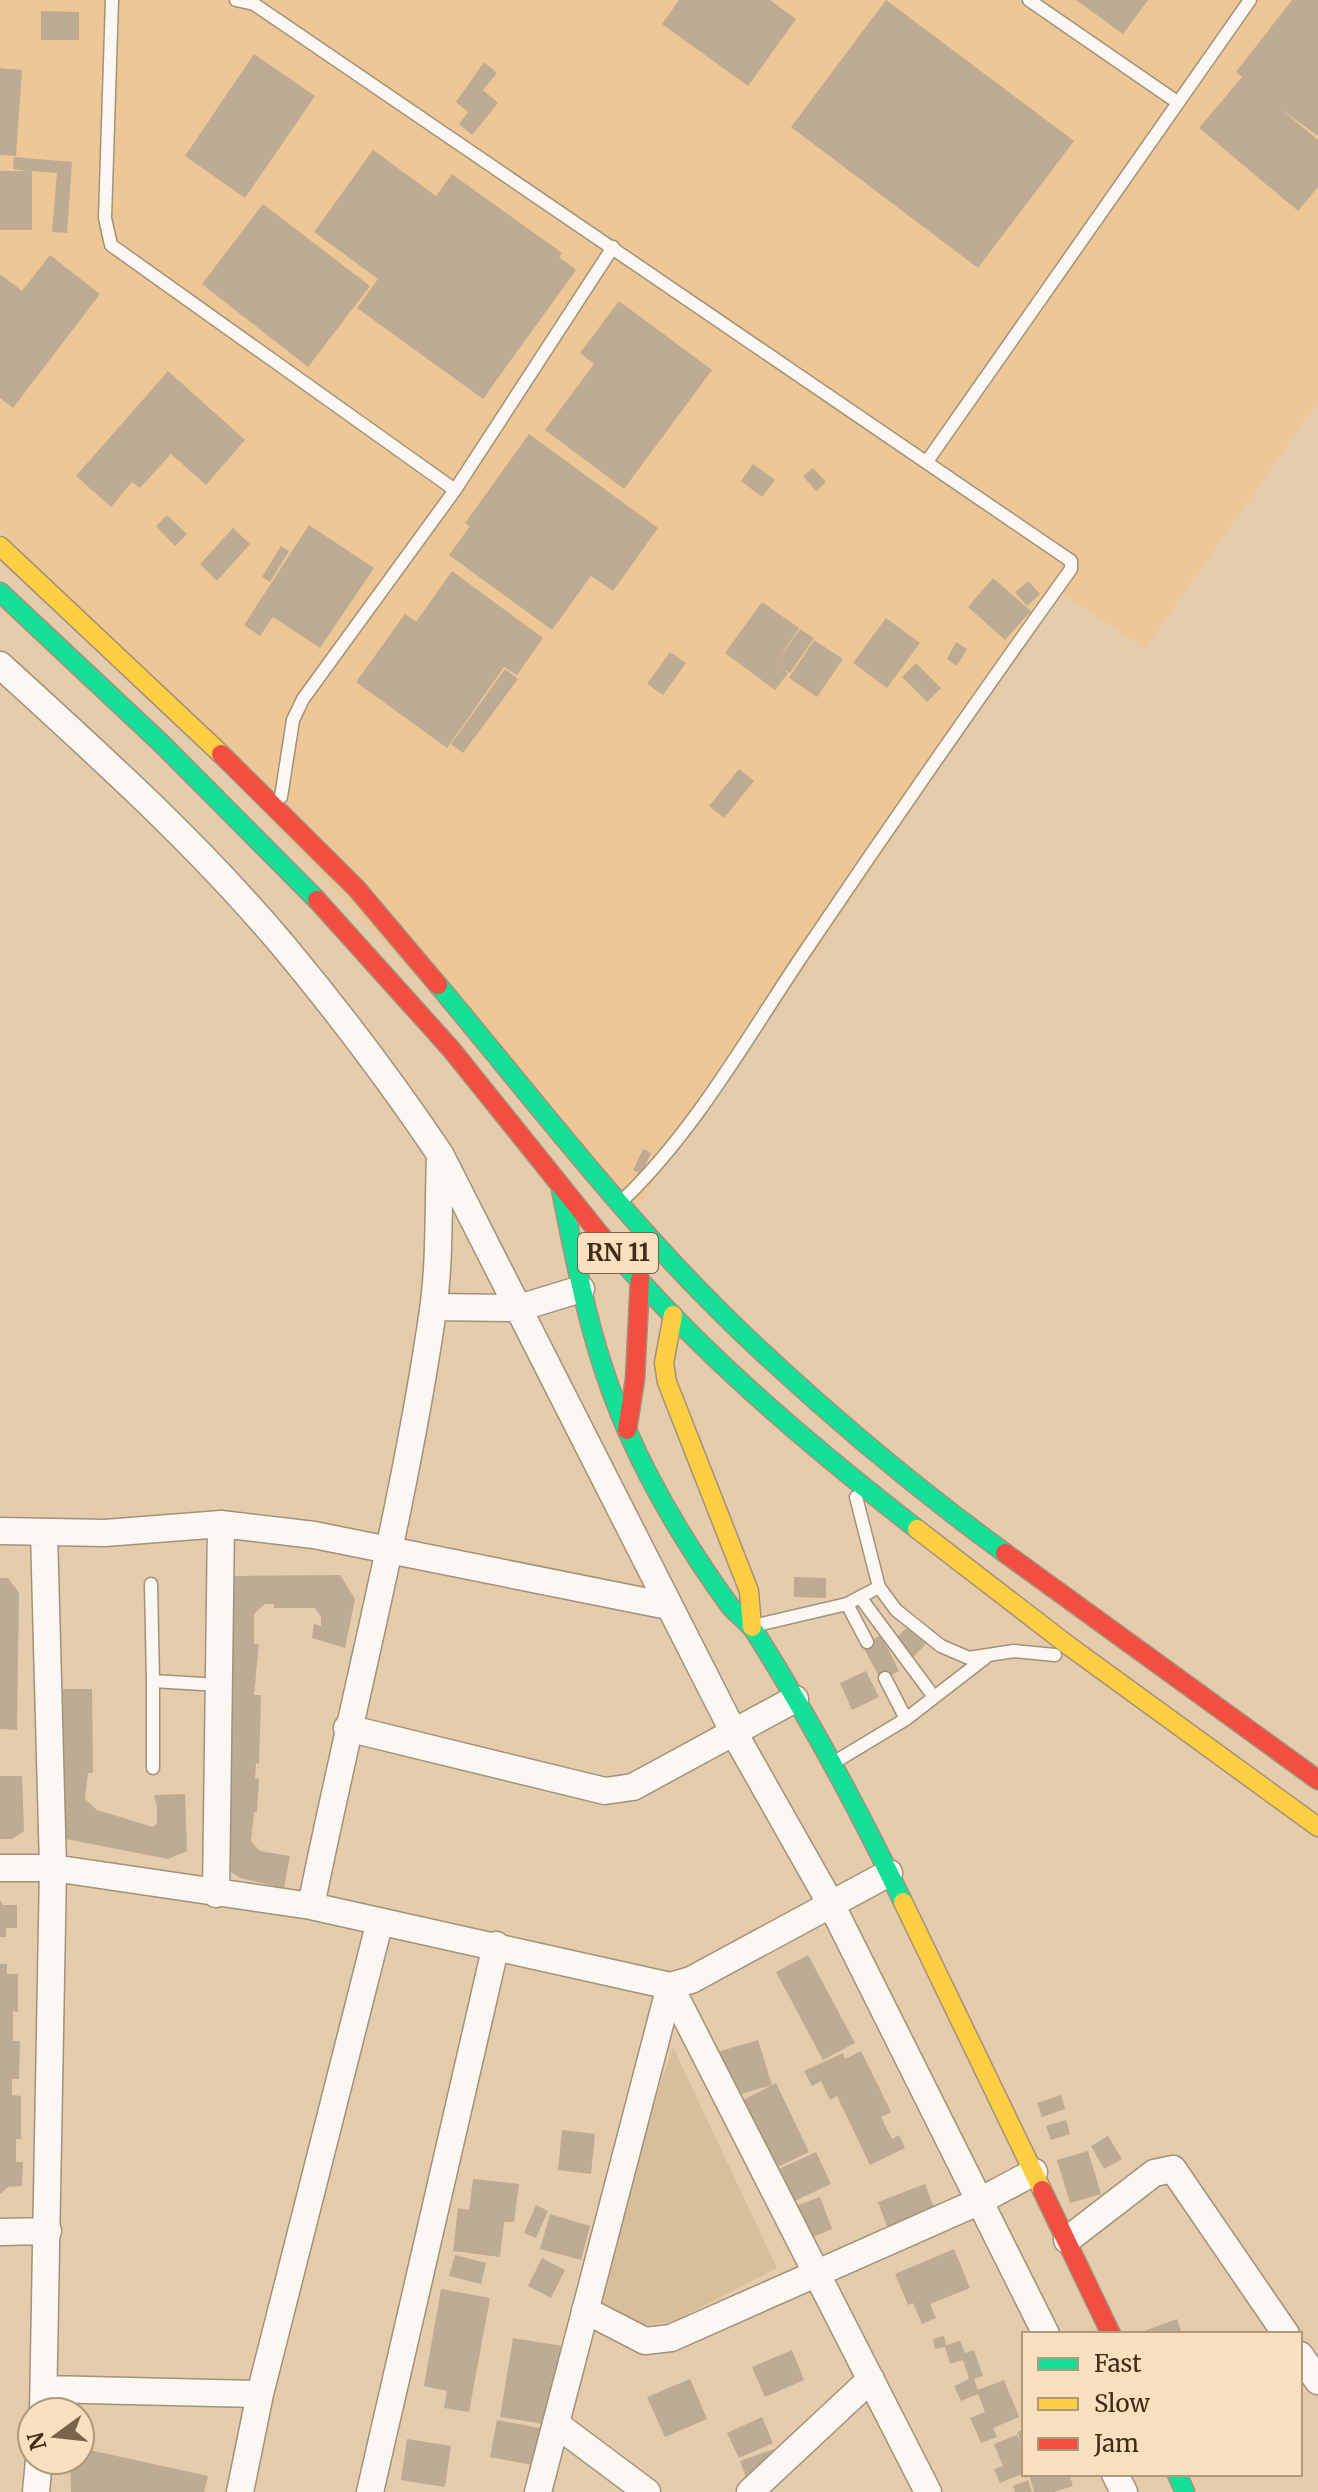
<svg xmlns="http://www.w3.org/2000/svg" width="1318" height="2492" font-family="Merriweather,serif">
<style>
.built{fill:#edc896}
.green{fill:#d9be9b}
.building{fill:#beab93}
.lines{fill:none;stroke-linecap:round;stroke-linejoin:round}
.lane-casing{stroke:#a49179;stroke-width:15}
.street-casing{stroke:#a49179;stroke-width:29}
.fast-casing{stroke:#a49179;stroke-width:21}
.slow-casing{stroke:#a49179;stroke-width:21}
.jam-casing{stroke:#a49179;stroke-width:21}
.lane{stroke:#fbf7f3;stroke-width:12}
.street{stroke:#fbf7f3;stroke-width:26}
.fast{stroke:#16e098;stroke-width:18}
.slow{stroke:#ffcf43;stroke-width:18}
.jam{stroke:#f24e42;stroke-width:18}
.labels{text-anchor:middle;stroke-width:7;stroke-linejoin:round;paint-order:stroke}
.shield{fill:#fae0bf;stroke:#776349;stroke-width:2}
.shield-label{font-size:24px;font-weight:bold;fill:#3f2e17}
</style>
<rect width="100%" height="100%" fill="#e4ccad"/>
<path class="built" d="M0,0H1318V402L1145,649L1060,592L802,973L634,1211L0,530Z"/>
<path class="green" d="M673,2047L777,2268L672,2322L643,2325L589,2295Z"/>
<path class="building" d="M679,0H770L796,19L748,86L662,24Z
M886,0L1074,141L978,268L791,127Z
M1076,0H1148L1123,34Z
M1292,0H1318V136L1281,109L1318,140V187L1298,211L1199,128L1242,77L1236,72Z
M41,11L79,12V40H41Z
M254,54L315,96L245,198L185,156Z
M484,62L497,73L483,90L498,103L472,135L459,124L468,112L456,102Z
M0,68L22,70L16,156L0,155Z
M373,150L436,196L452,174L562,253L559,257L576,270L483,399L357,308L378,279L314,232Z
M14,157L72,162L67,233L52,232L57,173L32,171V230H0V171H27L13,169Z
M263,204L370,286L308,367L202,284Z
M50,255L100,294L13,408L0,398V274L22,291Z
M619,301L712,370L624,489L545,430L594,364L580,353Z
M168,371L245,440L206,485L171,454L140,488L132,482L111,507L76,476Z
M529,434L658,528L613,591L591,576L552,630L449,555L470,526L465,523Z
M753,464L775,480L762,497L741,481Z
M813,468L826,482L816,491L803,476Z
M167,515L187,534L175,546L156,526Z
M309,525L374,568L320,648L273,617L260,636L244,625Z
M233,528L250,544L217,581L200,564Z
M281,546L289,551L270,582L262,577Z
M452,571L543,638L517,675L504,667L447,748L356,682L405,614L416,622Z
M993,578L1031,611L1005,640L968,607Z
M1028,581L1040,594L1027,606L1015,592Z
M762,602L799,628L775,664L800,629L814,638L790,673L780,667L788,673L775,690L725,653Z
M886,618L920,643L887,688L853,663Z
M814,640L843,659L817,697L789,678Z
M956,642L967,649L957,666L947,659Z
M670,652L686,663L663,695L647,684Z
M916,663L941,688L927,702L902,677Z
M505,669L518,679L463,753L451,744Z
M739,769L754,781L724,818L709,806Z
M643,1149L651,1153L641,1174L633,1170Z
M340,1575L355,1599L345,1648L312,1638L314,1624L321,1626V1617L315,1608H274V1604H265L254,1614V1644H259L254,1695H261L259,1764L256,1763L255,1778L259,1779L257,1812H254L251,1841L260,1851L290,1856L284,1888L240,1878L222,1866L233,1576Z
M794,1577L826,1578V1598L794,1597Z
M0,1578H8L19,1593L17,1730L0,1729Z
M908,1626L926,1644L911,1659L893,1641Z
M881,1635L899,1671L881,1680L862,1645Z
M866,1671L879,1697L852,1710L840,1683Z
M57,1689H92L93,1773H88L85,1799L97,1810L153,1827L157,1824V1806L154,1795L185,1794L187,1851L168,1859L66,1839L55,1825Z
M0,1776H22L24,1831L12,1839H0Z
M0,1900L3,1905H17V1928H6V1937H0Z
M808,1955L855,2043L823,2060L776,1972Z
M0,1964H7V1974H18V2012L13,2011V2041H20L19,2079H12V2095L21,2096V2139H16V2162H23L22,2186L8,2187L0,2194Z
M758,2040L772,2085L728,2098L714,2053Z
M861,2051L891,2112L881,2117L892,2139L899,2135L905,2148L870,2165L837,2096L830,2100L821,2081L812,2086L804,2071L843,2053L845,2059Z
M776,2083L809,2152L770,2171L737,2103Z
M1061,2095L1065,2109L1042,2117L1037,2103Z
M1066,2120L1070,2134L1051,2140L1046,2126Z
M562,2130L595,2134L591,2174L558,2170Z
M1108,2136L1122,2159L1104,2169L1091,2146Z
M1088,2151L1101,2194L1070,2203L1057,2160Z
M816,2152L831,2184L790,2203L770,2173Z
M473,2179L519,2184L514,2222H504L500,2257L453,2251L458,2208L469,2210Z
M925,2184L938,2219L891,2237L878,2202Z
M820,2197L832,2229L803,2241L790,2208Z
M536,2205L548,2211L536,2238L524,2233Z
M550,2214L590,2226L581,2260L540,2249Z
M954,2249L970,2288L930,2304L936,2318L922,2324L913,2303L908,2305L895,2274Z
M455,2255L486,2263L481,2284L449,2276Z
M542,2258L565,2270L551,2298L528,2286Z
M441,2289L490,2298L469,2412L444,2408L447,2391L424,2386Z
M1177,2319L1182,2334H1136Z
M944,2336L946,2345L960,2341L965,2353L974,2350L983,2376L974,2379L978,2390L1004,2380L1019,2417L993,2428L997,2437L981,2443L970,2418L985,2412L978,2394L961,2401L954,2386L969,2379L963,2360L950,2364L945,2347L935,2349L933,2339Z
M513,2338L562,2346L549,2425L500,2417Z
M792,2350L804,2380L765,2397L752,2367Z
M690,2379L707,2419L665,2437L647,2397Z
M762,2417L773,2443L739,2458L727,2433Z
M497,2420L545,2429L538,2466L490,2457Z
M1024,2429V2473L1000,2483L994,2469L1003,2466L994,2444L1017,2435L1023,2446L1017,2432Z
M407,2439L451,2446L445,2487L401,2480Z
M80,2448L208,2476L204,2492H71L70,2460H80Z
M774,2449L782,2474L749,2486L740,2461Z
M1029,2474H1069L1073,2486L1054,2492H1034Z
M1028,2480L1032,2492H1015L1013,2486Z"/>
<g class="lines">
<defs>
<path id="lane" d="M112,0L105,218L111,245L455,490
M236,0L254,4L1071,561V569C980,696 891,824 804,953C748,1036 697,1128 625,1198
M1029,0L1177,102
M928,460L1250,0
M281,797L293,720L303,699L455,490L613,247
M856,1497L879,1587L896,1610L941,1646L969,1658L1014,1651L1055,1655
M151,1584L153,1681
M860,1597L934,1697
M847,1604L867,1642
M757,1625L847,1604L879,1587
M885,1678L906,1719
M833,1763L906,1719L985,1658
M153,1768V1681L219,1685"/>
<path id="street" d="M0,665C99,755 201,847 286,949C341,1015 392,1083 440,1154L733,1731L832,1906L1046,2334
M434,1307L519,1308L581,1289
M0,1531L105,1533L221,1524L314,1535L668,1606
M347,1728L605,1791L633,1787L795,1699
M0,1868H53L311,1906L670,1986L691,1980L889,1873
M216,1894L221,1524
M311,1906C351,1708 404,1511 433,1310C440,1261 438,1208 440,1158
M670,1986L928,2492
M0,2232L48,2231
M1067,2240L1154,2173L1173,2169L1286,2334
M585,2310L645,2341L671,2338L980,2201L1034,2172
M1300,2355L1318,2381
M45,2389L260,2394
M43,2412L53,1868L44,1532
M556,2424L647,2492
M1115,2474L1124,2492
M36,2492L39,2460
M240,2492L260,2394L380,1921
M370,2492L496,1945
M538,2492L670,1986
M750,2492L871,2379"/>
<path id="fast" d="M0,592L162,744L317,900
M438,985C536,1102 630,1226 741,1332C824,1411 913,1486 1005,1553
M561,1189C577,1270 592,1351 626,1428C653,1490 690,1551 730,1606C737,1615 748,1621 755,1632C809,1718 859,1810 903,1902
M602,1237C693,1347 805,1442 917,1529
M1177,2474L1185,2492"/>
<path id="slow" d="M0,546L221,754
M673,1315L664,1363L667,1382L749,1591L752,1627
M917,1529L1069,1646L1318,1827
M903,1902L1042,2190"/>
<path id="jam" d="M221,754L357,889L438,985
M317,900L451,1049L602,1237
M627,1430L635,1379L640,1279
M1005,1553L1318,1780
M1042,2190L1111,2334"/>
</defs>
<use href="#lane" class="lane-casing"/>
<use href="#street" class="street-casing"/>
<use href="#fast" class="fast-casing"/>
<use href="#slow" class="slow-casing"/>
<use href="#jam" class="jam-casing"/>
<use href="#lane" class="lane"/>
<use href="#street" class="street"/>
<use href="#fast" class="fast"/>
<use href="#slow" class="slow"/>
<use href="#jam" class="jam"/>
</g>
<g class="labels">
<rect class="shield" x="578" y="1233" width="80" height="40" rx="6"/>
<g class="shield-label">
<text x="618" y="1261">RN 11</text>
</g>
</g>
<rect x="1022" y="2332" width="280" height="144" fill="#fae0bf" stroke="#af997c" stroke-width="2"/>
<rect x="1038" y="2358" width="40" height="12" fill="#16e098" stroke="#af997c" stroke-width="2"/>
<text x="1094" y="2372" font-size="24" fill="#3f2e17">Fast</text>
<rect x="1038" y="2398" width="40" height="12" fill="#ffcf43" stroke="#af997c" stroke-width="2"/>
<text x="1094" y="2412" font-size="24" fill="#3f2e17">Slow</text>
<rect x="1038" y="2438" width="40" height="12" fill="#f24e42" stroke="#af997c" stroke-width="2"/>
<text x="1094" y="2452" font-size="24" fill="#3f2e17">Jam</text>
<g transform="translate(56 2436) rotate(255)"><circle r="38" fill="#fae0bf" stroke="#af997c" stroke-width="2"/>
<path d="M0-6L14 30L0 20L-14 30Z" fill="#79654c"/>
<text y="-12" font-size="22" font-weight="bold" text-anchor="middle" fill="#3f2e17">N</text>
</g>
</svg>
